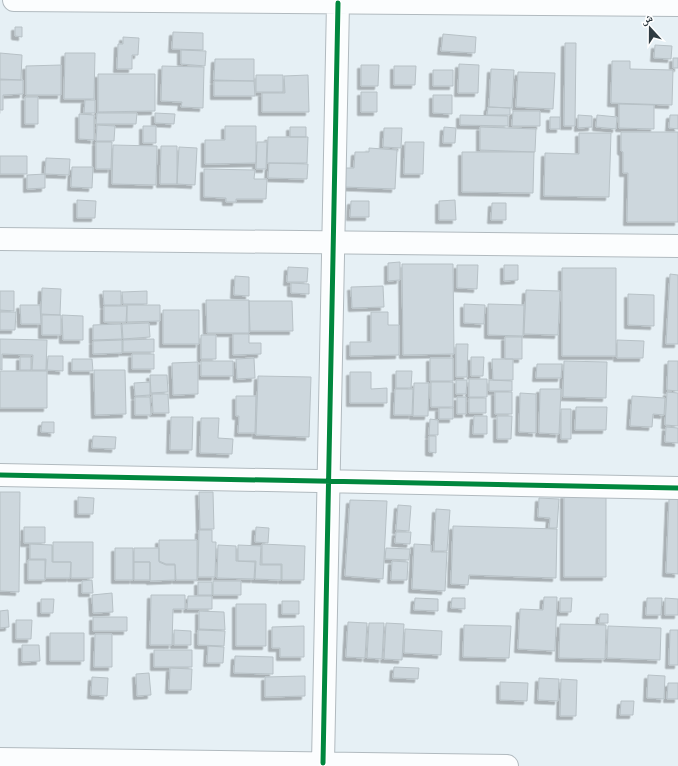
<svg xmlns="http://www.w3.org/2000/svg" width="678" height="766" font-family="Manrope,'Noto Naskh Arabic',sans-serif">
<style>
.building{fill:#cdd7dd;stroke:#b7c1c6;filter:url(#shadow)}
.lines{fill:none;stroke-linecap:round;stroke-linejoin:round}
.minor-casing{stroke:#b1babf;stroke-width:24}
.minor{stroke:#fbfdfe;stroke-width:22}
.cycleway-casing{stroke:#fff;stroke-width:8}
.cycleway{stroke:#00873e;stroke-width:5}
</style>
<defs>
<filter id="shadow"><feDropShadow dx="-3.5" dy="3.5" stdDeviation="0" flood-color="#0004"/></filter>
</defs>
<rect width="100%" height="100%" fill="#e6f0f5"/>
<path class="building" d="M15,27H22V37L15,36Z
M173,32L203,33V50L172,49Z
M443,34L476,37L475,53L441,51Z
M123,37L139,38L138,55H132V69H117L118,44H123Z
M565,43H576L575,126H564Z
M655,45L672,46L671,59L654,58Z
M181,50L206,51L205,66L181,64Z
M0,53L22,55L21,80L0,79Z
M65,53H95L94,99H64Z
M673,58H678V68H673Z
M215,59H254V81L214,80Z
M612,61H630V69L673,70L672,105L611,103Z
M459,64L479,65L478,93H458Z
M61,65V95H26V66Z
M361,65H379L378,86H361Z
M162,66L204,67L203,108L181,107L182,102L161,101Z
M394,66H416L415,85H394Z
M491,69L514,70L512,108L489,107Z
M433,70H453V86H433Z
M518,72L555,73L553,109L516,107Z
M98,74H155V111L98,112Z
M256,75H283V92H256Z
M308,75L309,112H262V93H285L284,76Z
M0,80H23V94L3,95V110H0Z
M214,81H254L255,96H214Z
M361,92H377V112H361Z
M433,95H452V114L433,113Z
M25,97H38V124H25Z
M85,100H95V113H84Z
M619,104L654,105V129L619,128Z
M488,107L510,108V115H487Z
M513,111H540V126H512Z
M97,113H137L136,124H96Z
M155,113L175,114L174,124L155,123Z
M79,114L94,115V140L79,139Z
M460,115L508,116V126L460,125Z
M578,115L592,116V127L578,128Z
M597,115L617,117L616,129L596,127Z
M670,115H678V129L669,128Z
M550,117H560V129H550Z
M97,125L115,126L114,141H96Z
M143,126H156V143H143Z
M225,126H256V163L205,164V140H225Z
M290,127H306V137H290Z
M444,127L456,128L455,143H443Z
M480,127L536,129L535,152L480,150Z
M384,128H402L401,148L383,147Z
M621,132H678V222H627L628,173H623V152L621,151Z
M579,133H611L609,197L544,196L545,153L579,154Z
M268,137H308L307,163H267Z
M96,142H112L111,169H96Z
M257,142H267L266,169H256Z
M405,142H424L423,174H404Z
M113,145L157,146L156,185L112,184Z
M161,146H177V184H160Z
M179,147L197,148L195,185L177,184Z
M369,148L397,150L395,189L344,187L345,168H354L355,152H369Z
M462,152H534L533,193L462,192Z
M0,156H27V174H0Z
M46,158L70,159L69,175L45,174Z
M269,163L308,164L307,179L268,178Z
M72,167H93L92,188L71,187Z
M204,169L255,170L254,179H267L266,199H236V202H226V198L204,197Z
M45,174V188L27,189V175Z
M77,200L96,201L95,218H77Z
M455,200L456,220H439V201Z
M351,201H369V217H350Z
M492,203H506V220H491Z
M400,262V280L388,281V263Z
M402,264H453L454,354L403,355Z
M457,265H478L477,289L457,288Z
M504,265H518V280L504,281Z
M288,267L308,268L307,282H287Z
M562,268H616V356H562Z
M670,274L678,275V344H666Z
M235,276L249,277V296L234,295Z
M291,283L309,284V294L291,293Z
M383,286L384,307L352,308L351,287Z
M42,288L61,289L60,315L41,314Z
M526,290L560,291L558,335L524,334Z
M0,291H14V311L0,310Z
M103,291H121V305H104Z
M147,291V304H123L122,292Z
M628,294L654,295V326L628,325Z
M206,300H249V333H207Z
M249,301H292L293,331H250Z
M464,304L485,305L484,324L464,323Z
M488,304L524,305L523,336L488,335Z
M20,305H40L41,324H21Z
M127,305H160V321L127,322Z
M104,306H127L126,322H104Z
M163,310H199V344H163Z
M0,312H16L15,330H0Z
M371,312H388V325H399V355L350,356V342H371Z
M42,315H61V335H42Z
M62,315L83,316V340H63Z
M149,323L150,337L123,339L122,324Z
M121,324L122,339L93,340V325Z
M233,334H249V343H261V354L233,355Z
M201,335H216V359H201Z
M505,337H522V359H505Z
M0,339L47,340L46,370H32L33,355L2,354V370L0,369Z
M154,339V352H123V340Z
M122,340V353L93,354V341Z
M617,340L644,341L643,358H617Z
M456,344H468L467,377H456Z
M132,354H154V369H132Z
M48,356H63V371L47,370Z
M20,357H31V370H20Z
M471,357H484L483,376H471Z
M254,358L255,378L237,379L236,359Z
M430,358H453V381H430Z
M72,359H92L93,371H72Z
M492,359H513V380H493Z
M201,361H233V376H201Z
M564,361L607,362L606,398L563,397Z
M668,361H678V391L667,390Z
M198,362V394L173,395L172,363Z
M537,364H562L561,378H536Z
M94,370H125L126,414L95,415Z
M0,371H47V408H0Z
M396,371H412L411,388H396Z
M350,372H371V389L387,388V403H350Z
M150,375H167L168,392L151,393Z
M258,376L311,377L309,437L256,435Z
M469,379H487V397H469Z
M456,380H467L466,394H456Z
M489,380L512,381V391H489Z
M150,382V395L135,396L134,383Z
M431,382H453V407H431Z
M414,383H429L428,416H413Z
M395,389H413L412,415H394Z
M540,389H561L559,434L539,433Z
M495,392H512V414H495Z
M667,392L678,393V426L665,425Z
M520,393L536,394V433L519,432Z
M152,394H168L169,413H153Z
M236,396H256L255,433H238L239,416H236Z
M632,396L665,398L664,415L653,414L652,427L630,426Z
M135,397H150L151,415H135Z
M457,397H466V414H457Z
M469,398H486V413H469Z
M576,407H607L606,430H575Z
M439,408H453V419H439Z
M561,409H571V439H561Z
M474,416H487V434H473Z
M497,416H512L511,439H497Z
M171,417H193L192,450H170Z
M201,418H219L218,438L233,439L232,454L200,453Z
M430,419L438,420V435H429Z
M42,422H54V433L41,432Z
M666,427L678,428V443L665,442Z
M93,436L116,437L115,449L92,448Z
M429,436H436V453L429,452Z
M0,492H20L19,592L0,591Z
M199,492H213L214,529H200Z
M564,495H606V577H564Z
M78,497L94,498L93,514H78Z
M539,498L559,499L557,528H549L550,518L538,517Z
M669,499H678V574L666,573Z
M350,500L387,501L383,579L345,576Z
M398,505L411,506L409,531L396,530Z
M436,509L450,510L447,551H434Z
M453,526L557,529L556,578L469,575L468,585L451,584Z
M24,527H45V543H24Z
M256,527L269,528L268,543L255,542Z
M199,530H212V542H216L215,577H198Z
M396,532H411L410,544L395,543Z
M159,540H197V580H176L175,564H166L159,561Z
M53,542H93V578H71V562H53Z
M30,544L52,545V562H71L70,578H45L46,559H30Z
M262,544L305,546L304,580H282V564H262Z
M414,544L431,545V552H447L445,591L412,589Z
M218,545L236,546V561L255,562L254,579L217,578Z
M238,545L261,546L260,565H281V580L255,579L256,561H238Z
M115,548H133V580H115Z
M134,548H159V562L166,565H175V580L150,581V562H134Z
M386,548L410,549L409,560L385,559Z
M28,560H45V580H28Z
M392,561L408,562L407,580H391Z
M134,562H150V580H134Z
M92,580L93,593H82V581Z
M213,581H241V595H213Z
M198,582H212V595H198Z
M112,593L113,612L93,613L92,595Z
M151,595H185V609H173L172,645H150Z
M188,596H212V609H187Z
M544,597H557L555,651L518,649L520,609L543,610Z
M415,598L438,599V611L414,610Z
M452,598H465V609L451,608Z
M560,598H572L571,612H560Z
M647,598H662L661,615H646Z
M665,598L678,599V615H665Z
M41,599H54L53,613H41Z
M282,601H299V614H282Z
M236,604H266V646H236Z
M8,610L9,627L0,628V611Z
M199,611L224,612L225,630L199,629Z
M600,614H608V623H599Z
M93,617H127V631H93Z
M16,620H32L31,639H16Z
M348,622L367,623L365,658L346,657Z
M369,623H384L382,659L367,658Z
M386,623L404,624L402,660L384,659Z
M560,624L606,625L605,659L559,658Z
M464,625L511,626L509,658L463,657Z
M304,626V657H280V648H272V627Z
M608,626L661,628L660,660L607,658Z
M405,629L442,631L441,655L404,653Z
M174,630L191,631V645H174Z
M198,630L225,631L224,646L198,645Z
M670,630H678V665H669Z
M50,633H84V661H50Z
M95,634H112V667H94Z
M22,645H39L40,661L22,662Z
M208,646L224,647L223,663H207Z
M154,650H192V667H154Z
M235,656L273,657V674L234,673Z
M394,667L419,668L418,679L393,678Z
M170,668L192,669L191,690H169Z
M149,673L151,695L137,696L136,674Z
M648,675L665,676L664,699L647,698Z
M305,676V696L265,697V677Z
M92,677L108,678L107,696L91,695Z
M539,678L559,679L558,701L538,700Z
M561,679L577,680L576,716H560Z
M500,682L528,683L527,701L500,700Z
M668,683H678V699H667Z
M621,701H634L633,715H620Z"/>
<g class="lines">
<defs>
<path id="minor" d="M14,0L678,5
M0,239L678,246
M0,475L678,488
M0,759L507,766
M323,763L338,3"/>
</defs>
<use href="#minor" class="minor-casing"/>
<use href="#minor" class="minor"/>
<defs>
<path id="cycleway" d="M0,475L678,488
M323,763L338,3"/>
</defs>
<use href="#cycleway" class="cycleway-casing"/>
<use href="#cycleway" class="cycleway"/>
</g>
<g transform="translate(650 28) rotate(339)" stroke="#ffffff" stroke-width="3" paint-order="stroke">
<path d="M0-3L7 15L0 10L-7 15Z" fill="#2f3b41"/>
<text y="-6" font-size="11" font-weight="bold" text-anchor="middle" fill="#2f3b41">ش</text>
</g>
</svg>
